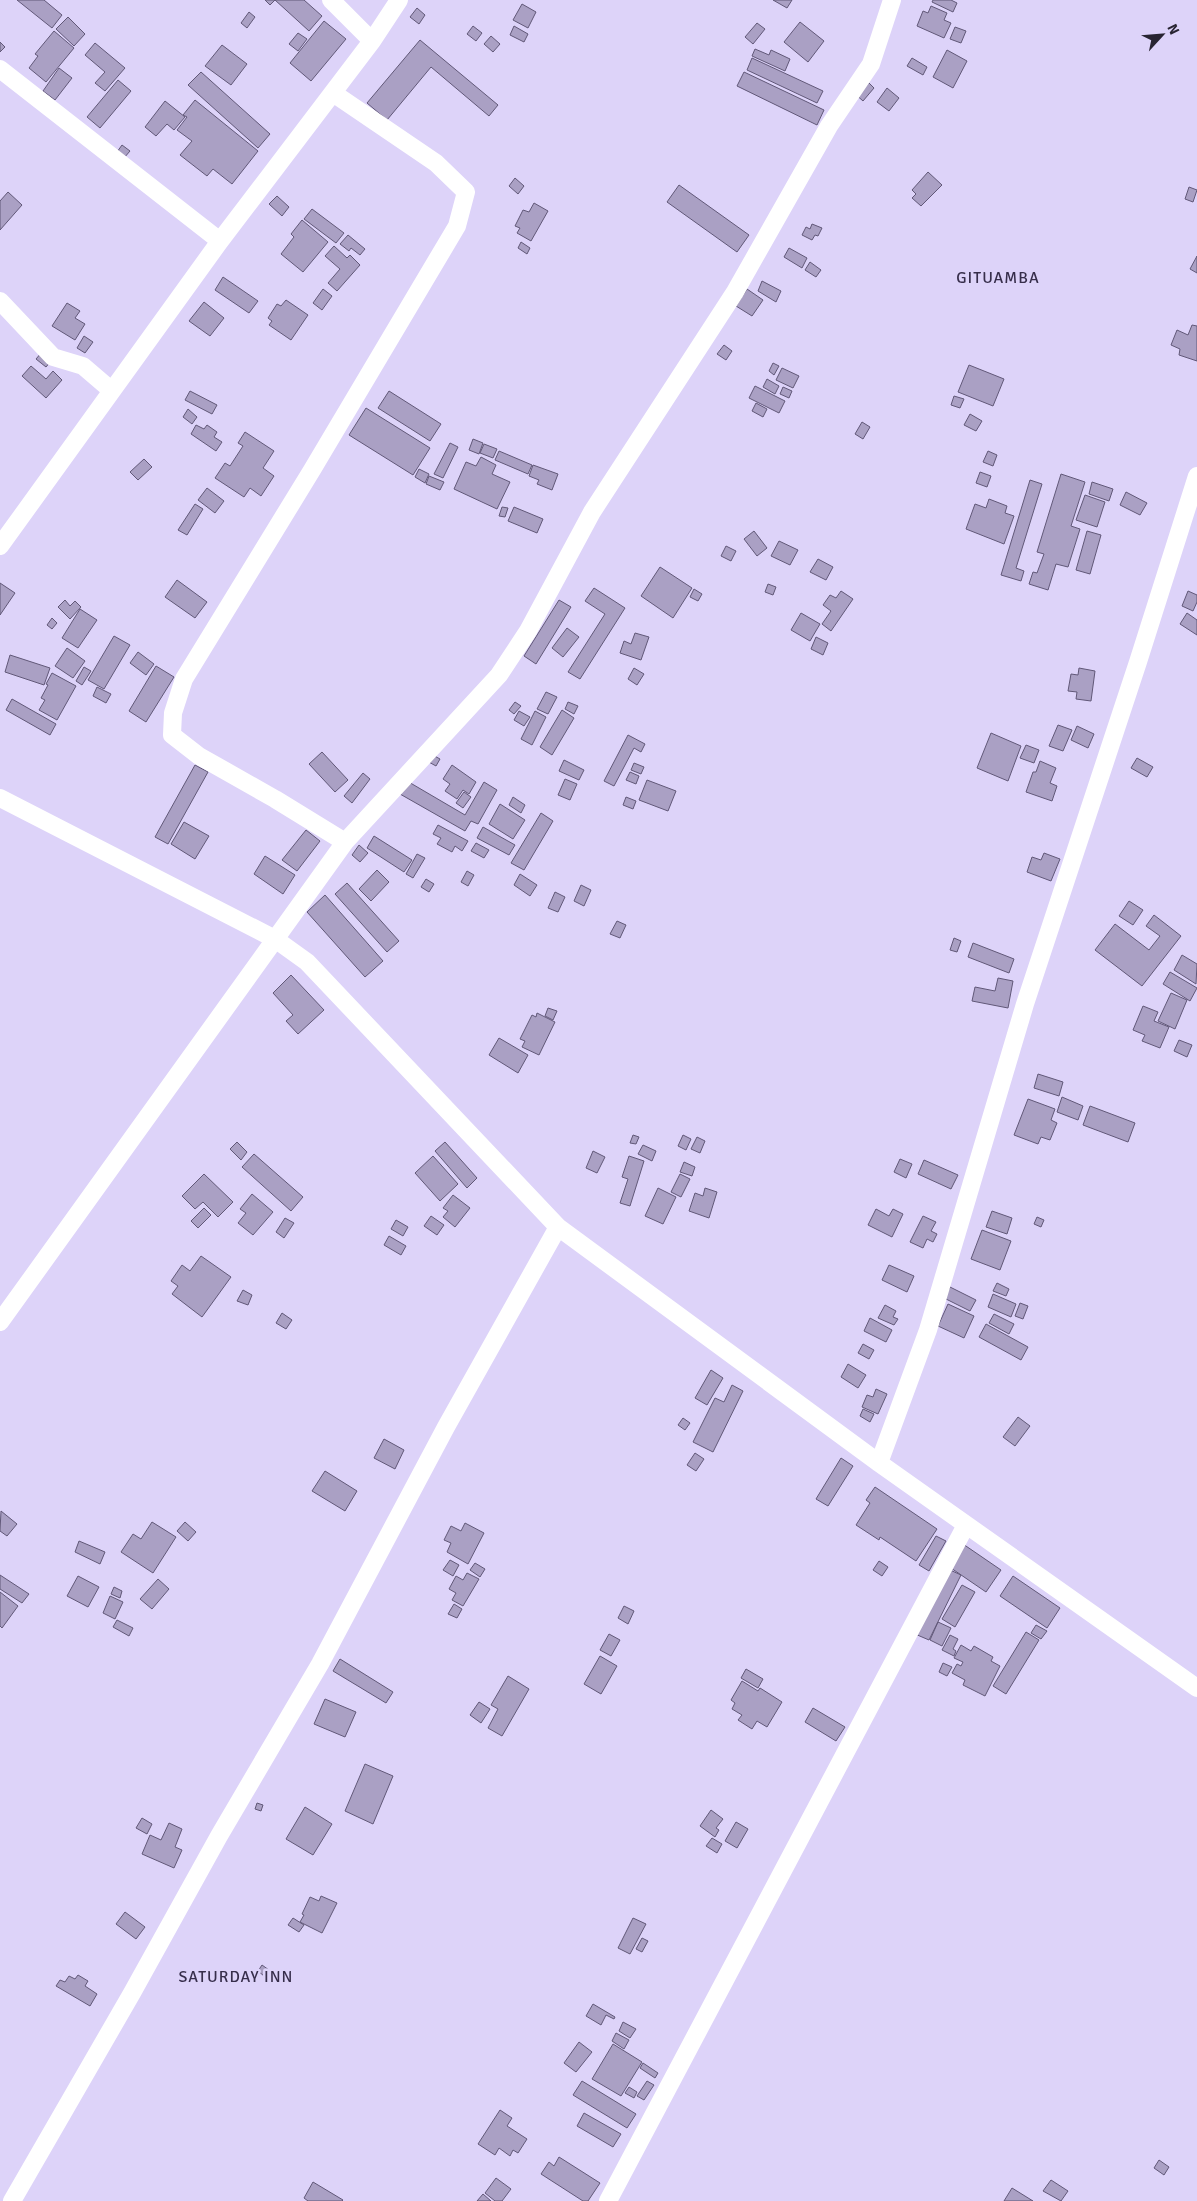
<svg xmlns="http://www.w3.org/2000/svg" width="1197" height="2201" font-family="Signika,sans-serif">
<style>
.building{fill:#aaa0c4;stroke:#615878}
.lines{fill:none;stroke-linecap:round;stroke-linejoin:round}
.street{stroke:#fff;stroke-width:18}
.labels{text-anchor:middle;stroke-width:5;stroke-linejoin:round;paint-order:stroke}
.quarter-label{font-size:16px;letter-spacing:1px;fill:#372e4b;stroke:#ddd3f9}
</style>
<rect width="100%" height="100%" fill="#ddd3f9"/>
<path class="building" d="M17,0H44L62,15L52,28Z
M265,0H304L322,16L309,31L275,0L270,5Z
M773,0H792L787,8Z
M933,0H951L957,3L953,12L932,2Z
M522,4L536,12L528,28L513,20Z
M931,6L947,13L944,20L951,23L944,38L917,26L923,11L928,13Z
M417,8L425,15L419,24L410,17Z
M249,12L255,17L247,28L241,23Z
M68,17L85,34L74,46L56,29Z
M324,21L346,39L311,81L290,63Z
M800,22L824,41L808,62L784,42Z
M757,23L765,29L753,44L745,37Z
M473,26L482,33L476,41L467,34Z
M514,26L528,34L524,42L510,35Z
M955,27L966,31L961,43L950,39Z
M54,31L74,48L46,82L29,68L38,56L35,54Z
M298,33L307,39L298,51L289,44Z
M491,36L500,44L493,52L484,44Z
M420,40L498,105L489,116L431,67L387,120L367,103Z
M0,42L5,47L0,52Z
M95,43L125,68L105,91L95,83L105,72L85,55Z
M222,45L247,64L231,85L205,66Z
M755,49L769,55L771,50L790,59L785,71L752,56Z
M947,50L967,61L953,88L933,77Z
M752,58L823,91L817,103L747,70Z
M912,58L927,67L923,75L907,66Z
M59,68L72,78L55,100L43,91Z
M201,72L270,134L258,148L188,85Z
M744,72L824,110L817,125L737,86Z
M118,80L131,91L100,128L87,117Z
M866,80L874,88L863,101L854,93Z
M887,88L899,98L889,111L877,102Z
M195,100L258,151L232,184L213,169L207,176L180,155L192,141L177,130L187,117L183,115Z
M165,101L185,117L174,130L167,124L156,136L145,127Z
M122,145L130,151L124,158L117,152Z
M928,172L942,185L921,206L912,198L916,194L912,190Z
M515,178L524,186L518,194L509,186Z
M679,185L749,235L737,252L667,202Z
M1189,187L1197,190L1193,202L1185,199Z
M8,192L22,205L0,230V201Z
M277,196L289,207L282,216L269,204Z
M534,203L548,211L531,241L517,233L520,228L515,226L523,210L529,212Z
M312,209L344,233L336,243L304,219Z
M302,220L328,242L303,272L281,254L294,237L291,234Z
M812,224L822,228L818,236L815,235L812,240L802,235L806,227L810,229Z
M348,235L365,249L360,255L351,248L349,251L340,244Z
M521,242L530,248L527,254L518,248Z
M334,246L347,258L350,255L360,265L337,291L328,283L340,269L325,256Z
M789,248L807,258L802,268L784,257Z
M1197,256V273L1190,269Z
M810,262L821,270L816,277L805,270Z
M223,277L258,301L249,313L215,290Z
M762,281L781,291L776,302L758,291Z
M323,289L332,296L322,310L313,303Z
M747,289L763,300L752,316L736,306Z
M286,300L308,315L291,340L269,325L272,321L268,318L277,304L281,306Z
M204,302L224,318L210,336L189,321Z
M67,303L80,311L75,318L85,324L75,340L52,326Z
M1192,325L1197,326V361L1179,355L1180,349L1171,345L1177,330L1188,335Z
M84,336L93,342L85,353L77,348Z
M724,345L732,351L726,360L717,354Z
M42,352L51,361L46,367L36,359Z
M773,363L779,366L774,375L769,371Z
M969,365L1004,379L993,406L958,392Z
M31,366L46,379L53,371L62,380L46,398L22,376Z
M782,368L799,376L793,388L776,380Z
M767,379L779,386L775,394L763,387Z
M755,386L785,401L779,413L749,398Z
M783,387L792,391L789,398L780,394Z
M190,391L217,405L212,414L185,400Z
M389,391L441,424L430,441L378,408Z
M954,396L964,399L960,408L951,405Z
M756,403L767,409L763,417L752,411Z
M366,408L430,448L413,475L349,435Z
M188,409L197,417L192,424L183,417Z
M970,414L982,421L976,431L964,425Z
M862,422L870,427L863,439L855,434Z
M196,425L204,429L207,425L217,432L214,437L222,442L216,451L191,434Z
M245,432L274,451L263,468L274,476L261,496L250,488L244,497L215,478L225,463L230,466L243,446L238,443Z
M473,439L483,443L479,454L469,450Z
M450,443L458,447L443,478L434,474Z
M484,444L497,449L493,458L480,453Z
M499,451L532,465L528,474L495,460Z
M988,451L997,455L993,466L983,462Z
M481,457L496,465L492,474L510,482L497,509L454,489L466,462L476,466Z
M144,459L152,467L138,480L130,472Z
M533,465L558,474L552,490L537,484L539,480L529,476Z
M419,469L429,474L425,483L415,477Z
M980,472L991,476L987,487L976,483Z
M1061,474L1085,482L1071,526L1080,529L1068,567L1056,564L1048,590L1029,584L1033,572L1037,573L1044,554L1037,552Z
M429,476L444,482L440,490L426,484Z
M1030,480L1042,484L1016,568L1024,571L1021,581L1001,575Z
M1092,482L1113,489L1109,501L1089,494Z
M207,488L224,501L215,513L198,500Z
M1126,492L1147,503L1140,515L1120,505Z
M1085,495L1105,502L1097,527L1076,520Z
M989,499L1007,506L1005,513L1014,516L1004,544L966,529L975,504L986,508Z
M195,504L203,509L187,535L178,530Z
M502,507L508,508L505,517L499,516Z
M514,507L543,519L537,533L508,521Z
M754,531L767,548L757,556L744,539Z
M1087,531L1101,535L1090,574L1076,570Z
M779,541L798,550L790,565L771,556Z
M726,546L736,551L731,561L721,556Z
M818,559L833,567L826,580L810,572Z
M660,567L692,588L673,618L641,596Z
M177,580L207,602L195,618L165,597Z
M0,583L15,593L0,615Z
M768,584L776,587L773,595L765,592Z
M594,588L625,608L580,679L568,672L605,614L585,601Z
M694,589L702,594L698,601L690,597Z
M841,591L853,599L831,631L822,624L831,611L823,605L830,595L836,598Z
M1188,591L1197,595V602L1193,611L1182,606Z
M65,600L70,606L75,601L81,607L70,619L58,607Z
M559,600L571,607L536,664L524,656Z
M80,609L97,620L78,648L62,638Z
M801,613L820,624L810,641L791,630Z
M1187,613L1197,620V635L1180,624Z
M52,618L57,623L52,629L47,625Z
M567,628L579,637L563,657L552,648Z
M635,633L649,637L641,660L620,653L624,641L631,644Z
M114,636L130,645L104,689L88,680Z
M816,637L828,643L823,655L811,649Z
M67,648L85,661L73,678L55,666Z
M138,652L154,664L146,675L130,663Z
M10,655L50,668L44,685L5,672Z
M156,666L174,677L146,722L129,711Z
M84,667L91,671L82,685L76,681Z
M634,668L644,674L637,685L628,679Z
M1079,668L1095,671L1091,701L1076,699L1077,692L1068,691L1071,674L1078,675Z
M52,673L76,686L57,720L39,710L45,700L41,698L48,685L46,684Z
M97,687L111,694L106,703L93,696Z
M546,692L557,697L548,714L537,709Z
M12,699L56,724L50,735L6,710Z
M515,702L521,706L514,714L509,710Z
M568,702L578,706L574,714L565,709Z
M562,710L574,718L552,755L540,747Z
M519,711L530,717L524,726L514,720Z
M535,711L546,717L532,745L521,739Z
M1058,725L1072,730L1063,751L1049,746Z
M1077,726L1094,734L1088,748L1071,740Z
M991,733L1021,746L1008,781L977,768Z
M628,735L645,744L641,752L634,748L614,786L604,781Z
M1026,745L1039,750L1034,763L1020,758Z
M322,752L348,780L335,792L309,764Z
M431,754L440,759L436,766L427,761Z
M1137,758L1153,767L1147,777L1131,768Z
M564,760L584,770L579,780L559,771Z
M1040,761L1056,768L1050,783L1057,786L1052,801L1026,792L1033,772H1036Z
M634,763L644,767L641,774L631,770Z
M195,765L208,772L168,844L155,837Z
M452,765L476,782L469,794L463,790L457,799L445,791L450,784L443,779Z
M630,772L639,776L636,784L626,780Z
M363,773L370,779L352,803L344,796Z
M565,779L577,784L570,800L558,795Z
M647,780L676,791L668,811L639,800Z
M407,781L465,815L484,782L497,790L478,824L471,821L465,831L400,794Z
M464,792L471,797L463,808L456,803Z
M513,797L525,805L521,813L509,805Z
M626,797L636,801L633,809L623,805Z
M500,804L525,820L513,839L489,824Z
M541,813L553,821L524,870L511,863Z
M184,822L209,836L195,859L171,844Z
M438,825L468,841L462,851L455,846L452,852L437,844L441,838L433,834Z
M483,827L515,845L509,855L477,838Z
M306,830L320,841L297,871L282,860Z
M374,836L412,860L404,872L367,848Z
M476,843L489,850L484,858L471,851Z
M359,845L368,853L360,862L352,855Z
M1044,853L1060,859L1051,881L1027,872L1032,857L1041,860Z
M417,854L425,858L413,878L406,874Z
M265,856L295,875L283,894L254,874Z
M377,870L389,882L371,901L359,889Z
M467,871L474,875L468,886L461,882Z
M520,874L537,885L530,896L514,885Z
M426,879L434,884L429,892L421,887Z
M347,883L399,941L387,952L335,894Z
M581,885L591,890L584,906L574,901Z
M555,892L565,897L558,912L548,908Z
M325,895L383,961L365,977L307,912Z
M1129,901L1143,910L1133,925L1119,916Z
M1154,915L1181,936L1142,986L1095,950L1115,924L1149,950L1160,936L1146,926Z
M617,921L626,925L620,938L610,934Z
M954,938L961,941L957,952L950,950Z
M973,943L1014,959L1009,973L968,957Z
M1182,955L1197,964L1196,984L1174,970Z
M1170,972L1197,988L1190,1001L1163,984Z
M291,975L324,1010L298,1034L286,1021L293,1015L273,993Z
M998,978L1013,981L1008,1008L972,1001L975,987L995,991Z
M1171,993L1187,1000L1175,1029L1158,1021Z
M1143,1006L1158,1012L1154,1021L1169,1027L1160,1048L1142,1041L1145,1035L1133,1030Z
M548,1008L557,1011L553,1020L545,1016Z
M537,1013L555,1022L539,1055L522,1047L525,1041L520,1039L532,1015L536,1017Z
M499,1038L528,1055L518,1073L489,1055Z
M1179,1040L1192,1045L1187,1057L1174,1051Z
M1038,1074L1063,1082L1059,1096L1034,1088Z
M1062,1097L1083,1106L1078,1120L1057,1112Z
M1028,1099L1055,1109L1051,1120L1057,1123L1050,1140L1041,1137L1038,1144L1014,1135Z
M1090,1106L1135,1123L1128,1142L1083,1125Z
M633,1135L639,1137L636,1144L630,1143Z
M683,1135L691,1139L686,1150L678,1146Z
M697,1137L705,1141L700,1153L691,1149Z
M237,1142L247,1152L241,1160L230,1149Z
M445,1142L477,1178L467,1188L435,1151Z
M643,1145L656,1151L652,1161L638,1154Z
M593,1151L605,1157L597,1173L586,1168Z
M254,1154L303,1197L291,1211L242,1167Z
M433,1156L458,1184L440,1201L415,1173Z
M629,1156L644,1161L630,1206L620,1203L628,1179L622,1177Z
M900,1159L912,1164L906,1178L894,1172Z
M924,1160L958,1175L951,1189L918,1174Z
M684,1162L695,1167L692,1176L680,1172Z
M204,1174L233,1202L218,1217L203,1202L195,1209L182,1196Z
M680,1174L690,1179L681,1197L671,1192Z
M658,1188L676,1197L663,1224L645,1216Z
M705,1188L717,1192L709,1218L689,1211L695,1193L703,1196Z
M252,1194L273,1212L253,1235L238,1223L246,1213L240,1209Z
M453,1195L470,1208L455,1227L443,1217L448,1211L443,1208Z
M204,1208L211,1215L198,1228L191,1221Z
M876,1209L889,1216L893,1209L903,1214L892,1237L868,1225Z
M992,1211L1012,1218L1007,1234L986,1227Z
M431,1216L444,1225L437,1235L424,1226Z
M923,1216L936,1222L931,1231L937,1234L933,1242L927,1239L923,1248L910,1242Z
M1037,1217L1044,1220L1041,1227L1034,1224Z
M285,1218L294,1223L284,1238L276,1232Z
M396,1220L408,1227L403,1236L391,1229Z
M982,1230L1011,1241L1000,1270L971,1259Z
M389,1236L406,1246L401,1255L384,1245Z
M201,1256L231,1277L202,1317L172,1294L178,1286L171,1281L182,1265L190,1271Z
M889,1265L914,1276L907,1292L882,1280Z
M997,1283L1009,1289L1006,1296L993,1291Z
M950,1287L976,1300L970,1311L944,1298Z
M243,1290L252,1295L248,1305L237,1301Z
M993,1294L1016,1304L1011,1317L988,1307Z
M1020,1303L1028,1306L1023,1319L1015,1316Z
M948,1304L974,1316L964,1338L938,1326Z
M885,1305L896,1311L893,1317L898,1319L894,1325L878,1318Z
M282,1313L292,1320L286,1329L276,1323Z
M994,1314L1014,1324L1009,1334L989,1323Z
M870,1318L892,1330L886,1342L864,1331Z
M986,1324L1028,1347L1021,1360L979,1337Z
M863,1344L874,1350L869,1359L858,1353Z
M848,1364L866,1375L858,1388L841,1377Z
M711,1370L723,1378L707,1405L695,1398Z
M732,1385L743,1391L713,1452L693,1442L715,1398L724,1402Z
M876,1389L887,1394L878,1414L862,1407L867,1395L873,1397Z
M863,1409L874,1414L870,1422L860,1416Z
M1018,1417L1030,1426L1015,1446L1003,1437Z
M683,1418L690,1423L685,1430L678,1425Z
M384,1439L404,1450L395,1469L374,1458Z
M695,1453L704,1459L696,1471L687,1465Z
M841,1458L853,1466L828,1506L816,1499Z
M325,1471L357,1491L345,1511L312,1491Z
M875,1487L937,1529L916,1561L880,1537L879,1540L856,1525L870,1503L866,1500Z
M1,1511L17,1524L7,1536L0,1531Z
M152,1522L176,1537L153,1573L121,1552L133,1534L141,1539Z
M185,1522L196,1532L188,1541L177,1531Z
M465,1523L484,1533L468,1564L447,1552L451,1543L444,1540L451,1526L461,1531Z
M936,1536L946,1541L929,1571L919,1565Z
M79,1541L105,1552L100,1564L75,1552Z
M963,1544L1001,1570L986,1592L948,1566Z
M450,1560L459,1565L453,1576L443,1570Z
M879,1561L888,1567L882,1576L873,1570Z
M475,1563L485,1569L480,1577L470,1570Z
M948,1569L961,1575L929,1640L915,1634Z
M467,1573L479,1579L463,1606L452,1600L456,1593L449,1589L456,1576L463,1580Z
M0,1575L29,1594L22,1603L0,1589Z
M78,1576L99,1587L88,1607L67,1596Z
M1013,1576L1060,1608L1047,1628L1000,1596Z
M158,1579L169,1589L152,1609L140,1599Z
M962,1585L975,1592L955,1627L942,1619Z
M114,1587L122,1591L120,1598L111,1594Z
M0,1592L18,1606L2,1628L0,1626Z
M110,1596L123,1602L115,1619L103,1613Z
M454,1604L462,1609L457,1618L448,1614Z
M624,1606L634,1611L628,1624L618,1618Z
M117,1620L133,1628L129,1636L113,1627Z
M938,1622L951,1628L942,1646L930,1640Z
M1036,1625L1047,1631L1041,1639L1031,1633Z
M1026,1632L1039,1640L1006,1694L993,1686Z
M609,1634L620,1640L611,1656L600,1650Z
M950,1635L958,1639L953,1649L956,1651L954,1656L942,1650Z
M961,1645L971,1651L974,1646L993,1657L991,1661L1000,1666L985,1696L963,1685L965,1680L952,1673L957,1664L961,1666L963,1662L954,1658Z
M600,1656L617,1666L601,1694L584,1684Z
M340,1659L393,1692L386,1703L333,1671Z
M943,1663L952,1667L947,1676L939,1672Z
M746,1669L763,1679L758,1688L741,1678Z
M508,1676L529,1689L502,1736L488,1728L498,1709L491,1705Z
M742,1681L758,1691L760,1688L782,1702L767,1727L757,1721L752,1729L738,1720L742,1715L732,1709L735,1703L731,1700Z
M325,1699L356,1712L345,1737L314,1724Z
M479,1702L490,1709L481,1723L470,1715Z
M813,1708L845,1727L836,1741L805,1722Z
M365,1764L393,1776L373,1824L345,1811Z
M257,1803L263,1805L261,1811L255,1809Z
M305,1807L332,1824L313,1855L286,1839Z
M711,1810L723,1819L716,1828L719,1830L715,1837L700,1826Z
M142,1818L152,1824L147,1834L136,1828Z
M736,1822L748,1829L737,1848L725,1841Z
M169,1823L182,1829L175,1847L182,1850L174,1868L142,1854L150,1835L161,1840Z
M712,1838L722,1844L717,1853L706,1846Z
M321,1896L337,1903L322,1933L300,1922L304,1915L302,1914L310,1897L319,1901Z
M125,1912L145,1927L136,1939L116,1924Z
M293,1918L304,1925L299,1932L288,1925Z
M633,1918L646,1924L630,1954L618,1948Z
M642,1938L648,1941L642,1952L636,1949Z
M262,1965L269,1970L264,1976L258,1971Z
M78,1975L88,1981L85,1986L97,1994L90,2006L56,1986L60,1980L65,1982L69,1976L75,1979Z
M593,2004L615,2017L614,2019L606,2015L601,2025L586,2016Z
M623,2022L636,2029L630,2038L619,2031Z
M616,2033L629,2040L624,2049L612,2041Z
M579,2042L592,2052L576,2072L564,2063Z
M613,2044L642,2062L621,2096L592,2079Z
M643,2063L658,2073L655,2078L640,2068Z
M582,2081L636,2114L627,2128L573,2095Z
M647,2081L654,2085L644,2100L637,2096Z
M629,2087L637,2092L634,2098L625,2093Z
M500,2110L512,2118L507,2126L527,2139L518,2153L513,2150L510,2156L499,2148L495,2155L478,2144Z
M584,2113L621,2134L613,2147L577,2126Z
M559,2157L600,2183L588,2201H583L541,2174L549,2162L554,2166Z
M1159,2160L1169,2167L1164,2175L1154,2168Z
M496,2178L511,2189L502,2201H495L485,2193Z
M1051,2180L1068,2191L1061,2201L1043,2191Z
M313,2182L343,2200L342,2201H308L304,2198Z
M1012,2188L1033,2201H1004Z
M483,2194L491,2201H477Z"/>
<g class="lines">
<path class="street" d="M372,41L399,0
M0,69L220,241
M333,93L436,163L466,192L457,226L312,470L184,679L173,713L172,735L199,756L275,799L345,842
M0,301L53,357L83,366L111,390
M0,546L220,241L372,41L331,0
M0,798L275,939L307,962L558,1227L879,1463L1197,1688
M0,1322L345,842L499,675L528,631L592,512L735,292L829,126L871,64L892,0
M879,1463L928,1330L1025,1004L1138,662L1197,476
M12,2201L132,1993L219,1836L320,1664L446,1427L558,1227
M608,2201C729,1976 845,1749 966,1525"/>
</g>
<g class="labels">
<g class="quarter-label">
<text x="998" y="283">GITUAMBA</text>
<text x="236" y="1982">SATURDAY INN</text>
</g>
</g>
<g transform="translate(1162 35) rotate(64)" stroke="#ddd3f9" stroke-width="4" paint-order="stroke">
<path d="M0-4L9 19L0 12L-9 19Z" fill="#282432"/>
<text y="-8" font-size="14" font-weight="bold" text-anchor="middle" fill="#282432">N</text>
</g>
</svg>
